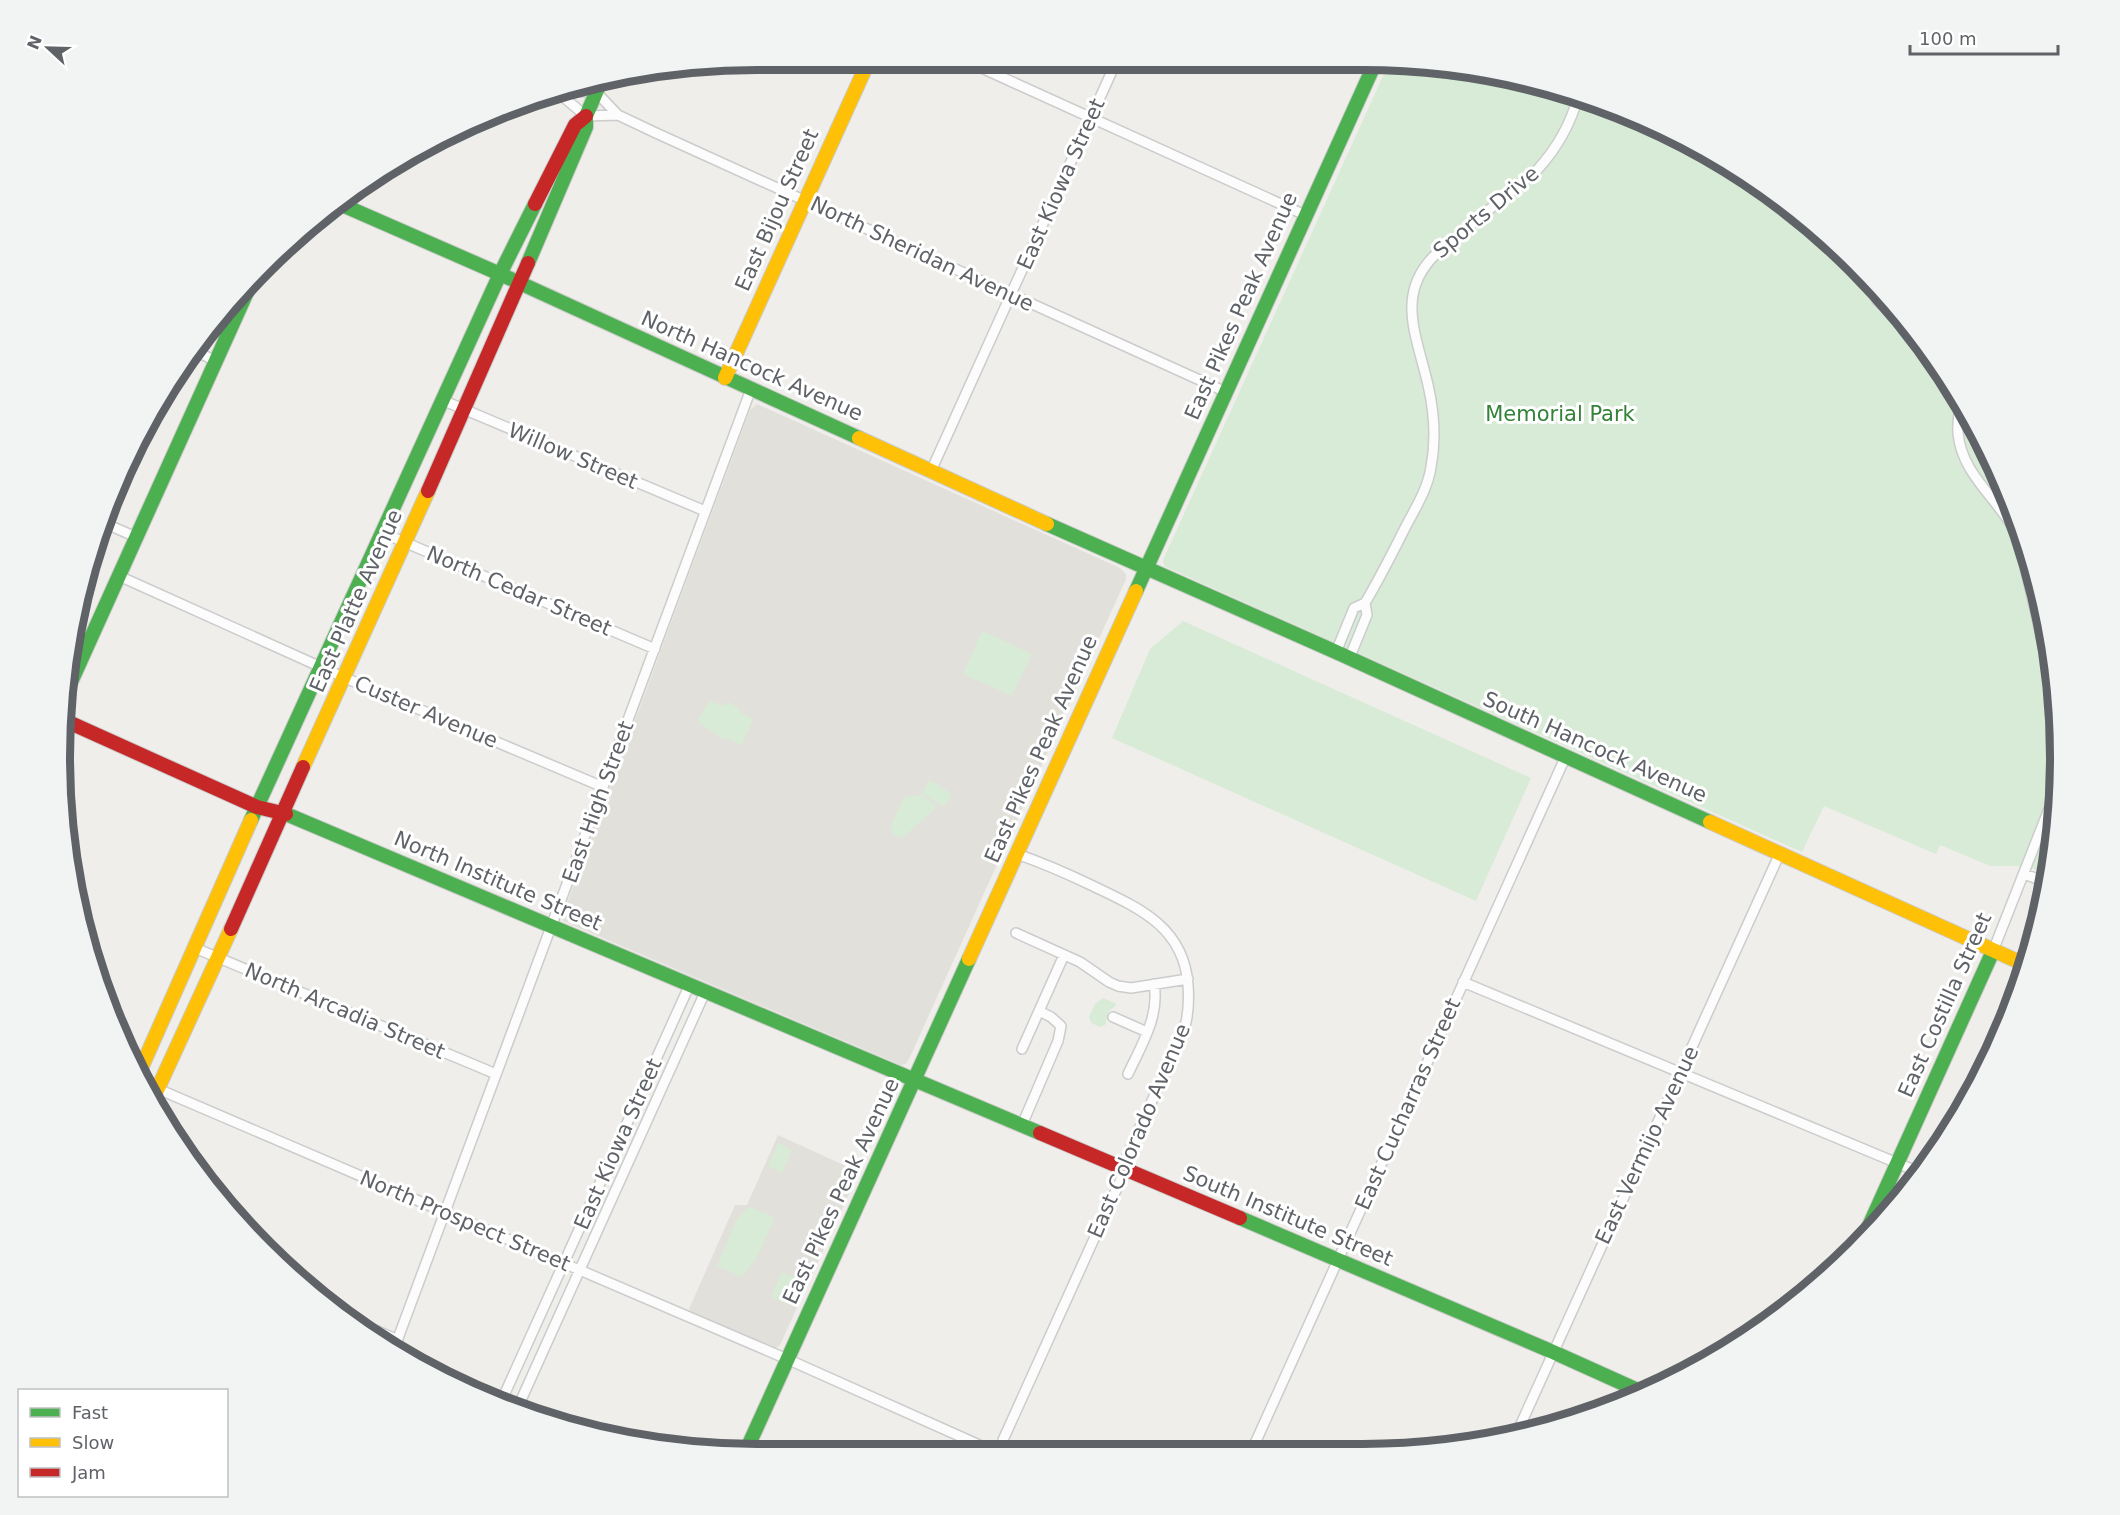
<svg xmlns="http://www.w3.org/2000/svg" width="2120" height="1515" font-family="'DejaVu Sans',sans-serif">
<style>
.education{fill:#e2e0da}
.green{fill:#d8ebd6}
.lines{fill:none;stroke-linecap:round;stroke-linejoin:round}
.street-casing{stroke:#cbcccc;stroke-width:12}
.fast-casing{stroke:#cacacb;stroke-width:16}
.slow-casing{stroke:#cacacb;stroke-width:16}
.jam-casing{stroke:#cacacb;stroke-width:16}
.street{stroke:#fdfcfc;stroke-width:9}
.fast{stroke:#4caf50;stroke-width:14}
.slow{stroke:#ffc107;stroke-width:14}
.jam{stroke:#c62828;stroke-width:14}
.labels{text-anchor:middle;stroke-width:6;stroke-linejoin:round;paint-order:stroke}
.street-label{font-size:21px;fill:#5f6368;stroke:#fff}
.park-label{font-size:21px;fill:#348238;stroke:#fff}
.rim{fill:none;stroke:#5f6368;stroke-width:8}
</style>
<rect width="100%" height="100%" fill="#efeeea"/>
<path class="education" d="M757,404L1120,568L1126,574V579L909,1059L906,1064L901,1065L563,921L562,917L750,410Z
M778,1135L859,1172L780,1345L776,1348H770L692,1313L689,1309L735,1205H747Z"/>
<path class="green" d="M1389,63L1499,73L1629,113L1712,154L1822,233L1887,298L1967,409L2023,534L2054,667L2058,803L2047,874L2027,866H1990L1940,845L1936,854L1824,806L1802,852L1164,566L1163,560Z
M1183,621L1531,778L1476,901L1112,738L1150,649Z
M982,631L1032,654L1012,696L963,674Z
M709,701L723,706L729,702L740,709L739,712L753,719L742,745L727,738L725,740L699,723V718Z
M930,780L952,794L944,807L922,793Z
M922,795L936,805L934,810L902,838L893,834L891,826L904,797Z
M1103,998L1117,1004L1108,1012L1106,1024L1101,1027L1091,1023L1089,1017L1095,1004Z
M778,1143L792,1150L782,1173L768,1166Z
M749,1207L775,1217L756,1259L742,1277L717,1266L737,1219Z
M782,1272L798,1279L787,1304L771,1297Z"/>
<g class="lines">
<defs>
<path id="street" d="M964,60L1305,215
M556,91L596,92L618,115L656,133L1226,392
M556,91L586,116L618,115
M1864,274L1877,300L1910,330
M197,352L216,361
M442,400L705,511
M1960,400C1960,411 1957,422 1958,433C1962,477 2001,500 2018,537L2055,695
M931,471L1117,60
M104,523L136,537
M383,533L655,649
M119,576L343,677L603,787
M1365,603C1380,578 1393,552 1406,526C1416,507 1428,488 1431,467C1436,441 1434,411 1428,385C1417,336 1394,293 1437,253L1538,169C1557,148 1570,126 1578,97
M1336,652L1354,608L1365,603L1367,615L1349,659
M2024,874L2046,882
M1016,933L1080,962L1109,982L1118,986L1131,988L1188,979
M195,948L496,1074
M1993,951L2058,786
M1463,982L1921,1173
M1113,1017L1147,1032
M1022,1049L1064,955
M1128,1074C1141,1046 1160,1016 1154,984
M144,1083L787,1359L995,1452
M1022,1125L1058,1041L1061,1026L1051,1017L1039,1011
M336,1313L398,1340
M394,1349L751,389
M501,1402L690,984
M517,1409L706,990
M1515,1437L1780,853
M1252,1450L1565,758
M1001,1452L1003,1440L1122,1177L1127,1156C1140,1126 1154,1097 1167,1068C1173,1054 1181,1040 1185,1026C1189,1012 1189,999 1188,985C1184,927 1139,908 1093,886C1068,874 1043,863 1017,854"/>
<path id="fast" d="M340,204L500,274L859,438
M528,263L586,127V116L601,81
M1047,524L1336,652L1710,822
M1136,591L1376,61
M66,693L252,281
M286,814L1040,1133
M251,820L500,274L535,204
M1240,1218L1553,1352L1644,1393
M1864,1237L1993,951
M745,1453L969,959"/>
<path id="slow" d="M725,378L869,60
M859,438L1047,524
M303,767L428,491
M1710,822L2026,965
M969,959L1136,591
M139,1073L251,820
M153,1099L231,929"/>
<path id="jam" d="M535,204L575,125L586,116
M428,491L528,263
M66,721L257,807L286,814
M231,929L303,767
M1040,1133L1240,1218"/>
</defs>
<use href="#street" class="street-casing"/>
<use href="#fast" class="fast-casing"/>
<use href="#slow" class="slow-casing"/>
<use href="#jam" class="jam-casing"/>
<use href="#street" class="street"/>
<use href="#fast" class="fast"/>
<use href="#slow" class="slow"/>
<use href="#jam" class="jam"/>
</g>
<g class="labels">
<g class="street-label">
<text transform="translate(1061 184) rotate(-66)" y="7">East Kiowa Street</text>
<text transform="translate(777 210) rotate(-66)" y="7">East Bijou Street</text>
<text transform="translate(1486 212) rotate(-40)" y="7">Sports Drive</text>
<text transform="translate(922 254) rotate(25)" y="7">North Sheridan Avenue</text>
<text transform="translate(1241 306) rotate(-66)" y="7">East Pikes Peak Avenue</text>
<text transform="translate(752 366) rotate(24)" y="7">North Hancock Avenue</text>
<text transform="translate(573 456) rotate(23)" y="7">Willow Street</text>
<text transform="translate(519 591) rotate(23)" y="7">North Cedar Street</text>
<text transform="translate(356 601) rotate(-66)" y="7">East Platte Avenue</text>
<text transform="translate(426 712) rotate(23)" y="7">Custer Avenue</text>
<text transform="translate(1595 747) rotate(24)" y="7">South Hancock Avenue</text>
<text transform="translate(1041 749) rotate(-66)" y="7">East Pikes Peak Avenue</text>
<text transform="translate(598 802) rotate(-70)" y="7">East High Street</text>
<text transform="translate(498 881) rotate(23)" y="7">North Institute Street</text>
<text transform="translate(1945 1005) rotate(-66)" y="7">East Costilla Street</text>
<text transform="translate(345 1011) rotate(23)" y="7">North Arcadia Street</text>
<text transform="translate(1408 1104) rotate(-66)" y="7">East Cucharras Street</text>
<text transform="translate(1139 1131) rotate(-67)" y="7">East Colorado Avenue</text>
<text transform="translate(618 1144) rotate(-66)" y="7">East Kiowa Street</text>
<text transform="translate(1647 1145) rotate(-65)" y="7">East Vermijo Avenue</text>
<text transform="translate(841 1191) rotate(-65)" y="7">East Pikes Peak Avenue</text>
<text transform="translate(1288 1216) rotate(23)" y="7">South Institute Street</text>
<text transform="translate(465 1221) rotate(23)" y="7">North Prospect Street</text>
</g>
<g class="park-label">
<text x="1560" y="421">Memorial Park</text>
</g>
</g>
<path d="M0 0H2120V1515H0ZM757 70H1363A687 687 0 0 1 2050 757V757A687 687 0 0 1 1363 1444H757A687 687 0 0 1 70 757V757A687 687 0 0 1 757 70Z" fill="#f2f3f3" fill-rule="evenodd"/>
<path class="rim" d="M757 70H1363A687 687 0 0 1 2050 757V757A687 687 0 0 1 1363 1444H757A687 687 0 0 1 70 757V757A687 687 0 0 1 757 70Z"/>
<rect x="18" y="1389" width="210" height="108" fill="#ffffff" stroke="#bfc1c3" stroke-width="1.5"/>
<rect x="30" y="1408" width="30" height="9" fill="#4caf50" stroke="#bfc1c3" stroke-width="1.5"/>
<text x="72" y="1419" font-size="18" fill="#5f6368">Fast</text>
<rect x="30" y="1438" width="30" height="9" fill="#ffc107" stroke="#bfc1c3" stroke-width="1.5"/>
<text x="72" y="1449" font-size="18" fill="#5f6368">Slow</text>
<rect x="30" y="1468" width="30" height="9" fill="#c62828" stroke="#bfc1c3" stroke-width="1.5"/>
<text x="72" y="1479" font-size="18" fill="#5f6368">Jam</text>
<g transform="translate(48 48) rotate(292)" stroke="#ffffff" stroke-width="4.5" paint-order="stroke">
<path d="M0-4.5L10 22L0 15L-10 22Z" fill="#5f6368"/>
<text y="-9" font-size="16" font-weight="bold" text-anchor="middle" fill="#5f6368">N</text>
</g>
<path d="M1910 45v9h148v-9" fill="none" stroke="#5f6368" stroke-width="3"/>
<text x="1919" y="45" font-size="18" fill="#5f6368" stroke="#ffffff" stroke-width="4.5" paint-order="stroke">100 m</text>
</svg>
